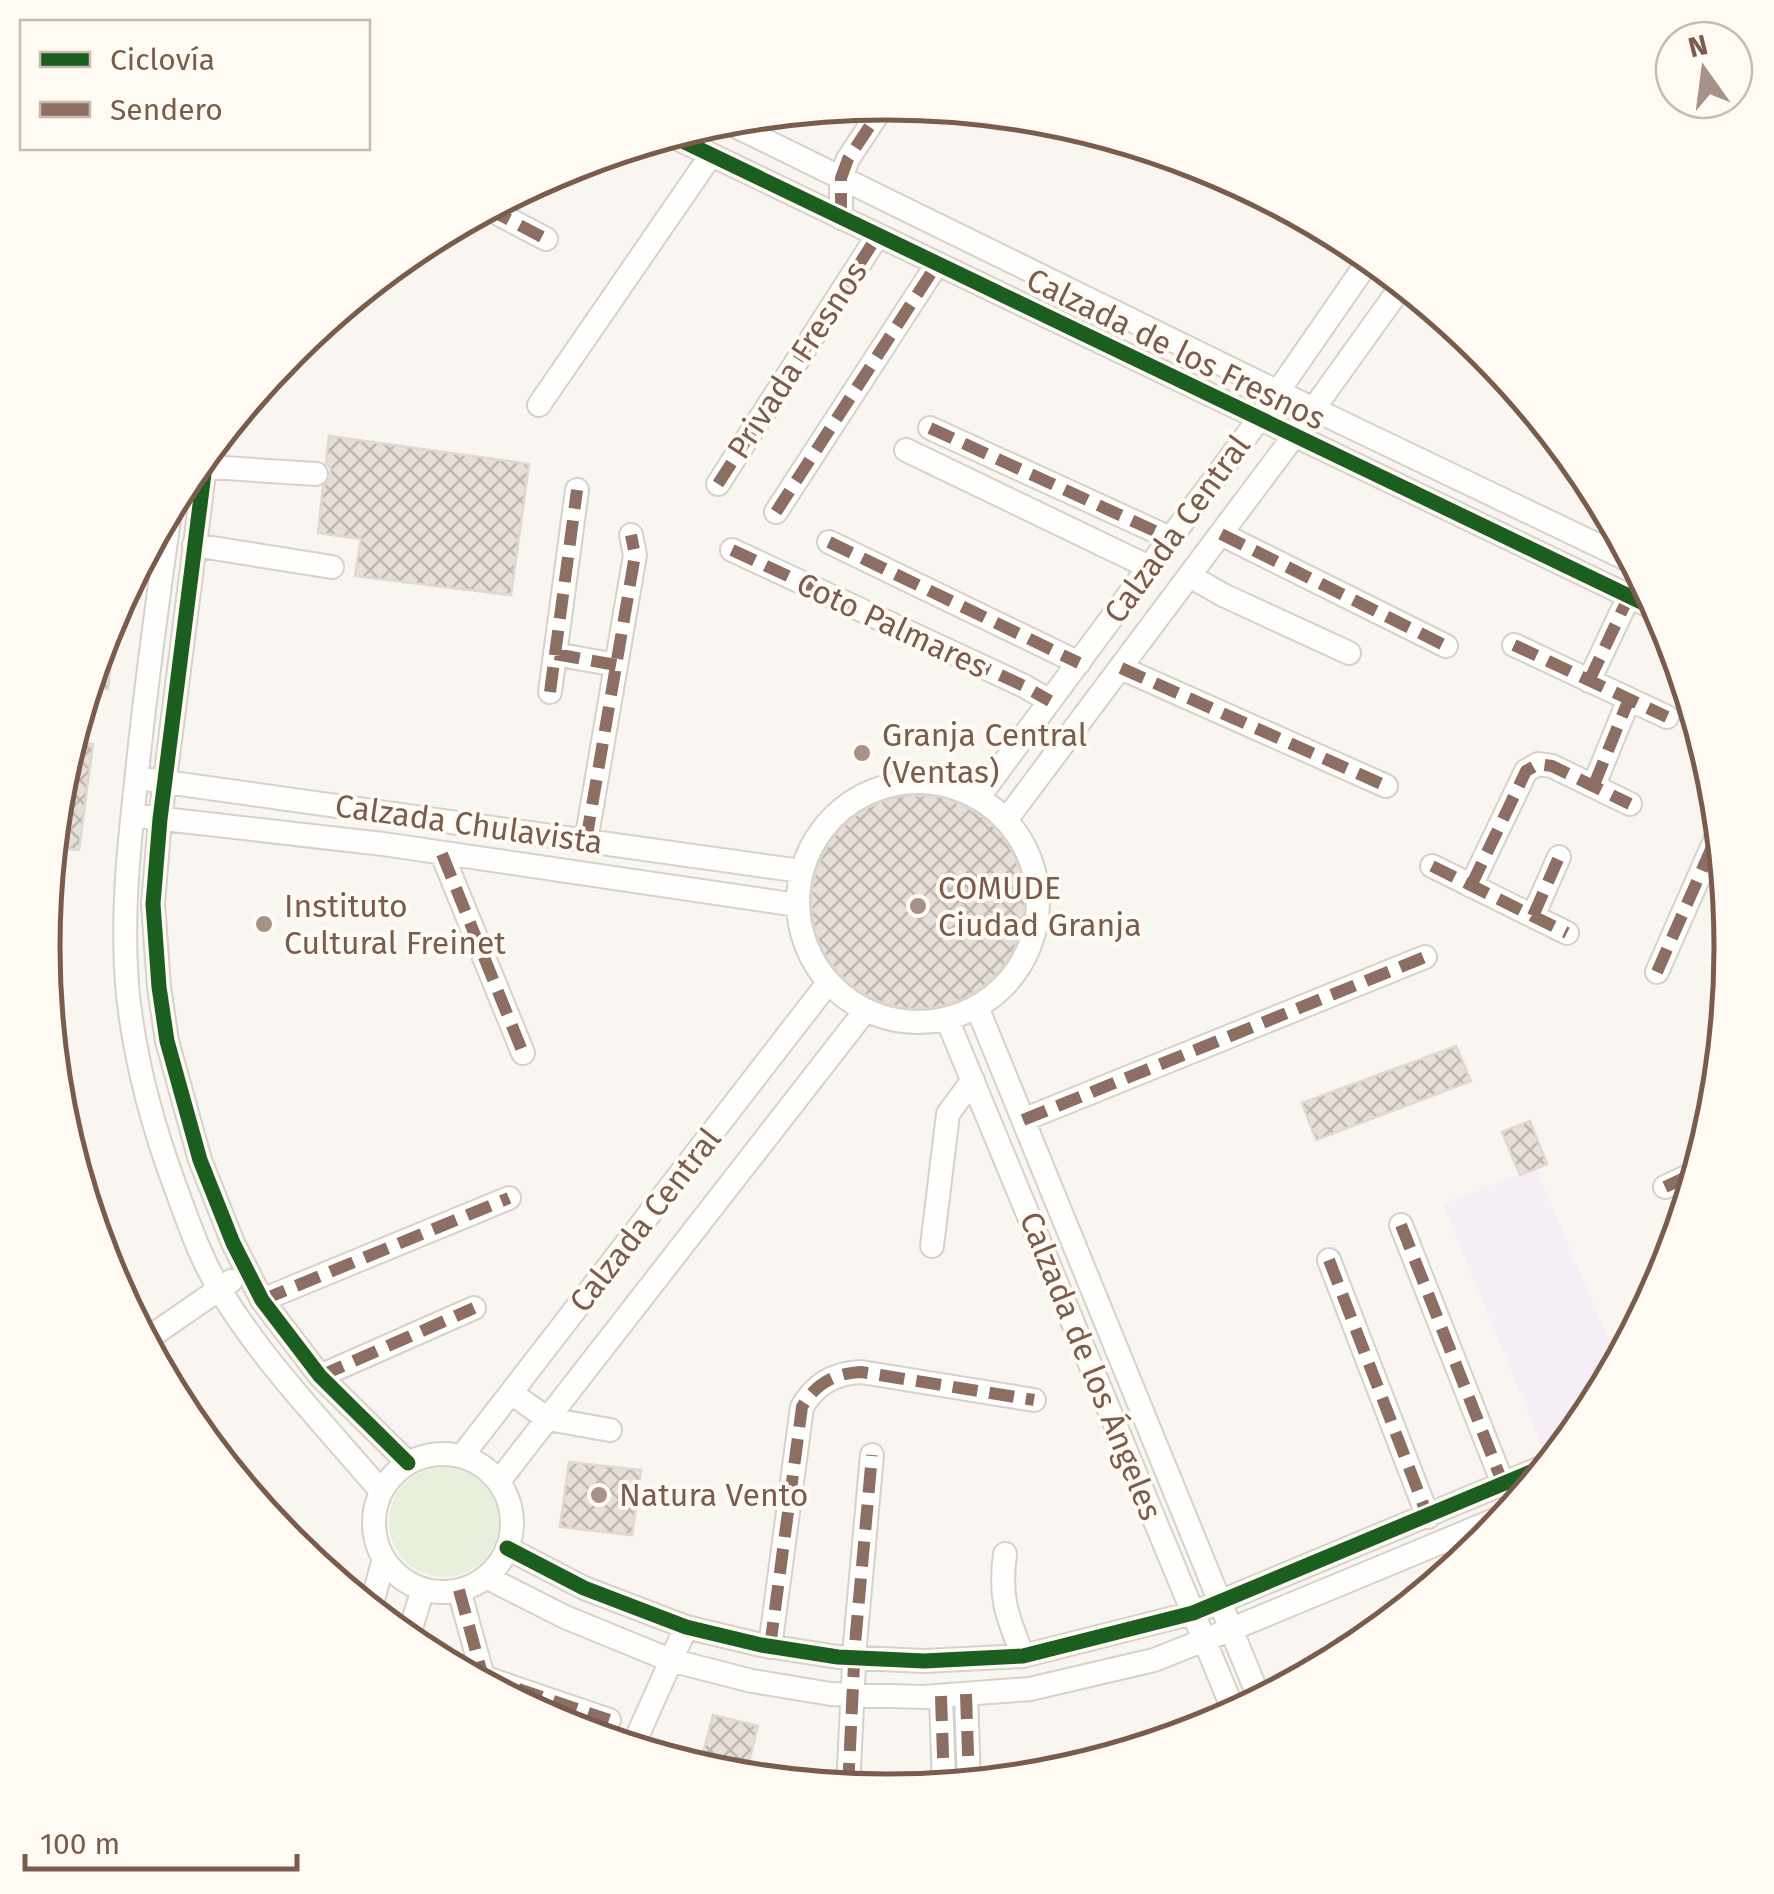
<svg xmlns="http://www.w3.org/2000/svg" width="1774" height="1894" font-family="'Fira Sans',sans-serif">
<style>
.education{fill:#f6eef6}
.green{fill:#e7f0db}
.building{fill:url(#building-cross-hatch);stroke:#e2d8d2;stroke-width:2.5}
.lines{fill:none;stroke-linecap:round;stroke-linejoin:round}
.minor-casing{stroke:#d7d1cb;stroke-width:26}
.minor{stroke:#fefefd;stroke-width:22}
.quiet{stroke:#8d6e63;stroke-width:12;stroke-dasharray:25 12;stroke-linecap:butt}
.cycleway-casing{stroke:#fffaf3;stroke-width:21}
.cycleway{stroke:#1b5e20;stroke-width:15}
.poi-dot{fill:#a69286;stroke:#fffaf3;stroke-width:4}
.labels{text-anchor:middle;stroke-width:8;stroke-linejoin:round;paint-order:stroke}
.street-label{font-size:32px;fill:#7a5c4d;stroke:#fffaf3}
.poi-label{font-size:32px;fill:#7a5c4d;stroke:#fffaf3;text-anchor:start}
.rim{fill:none;stroke:#7a5c4d;stroke-width:5}
</style>
<defs>
<pattern id="building-cross-hatch" width="8" height="8" patternUnits="userSpaceOnUse" patternTransform="scale(2.5)"><rect width="8" height="8" fill="#e6ded7"/><path d="M0 0l8 8M0 8l8-8" fill="none" stroke="#bfb7b1"/></pattern>
</defs>
<rect width="100%" height="100%" fill="#f9f5f0"/>
<path class="education" d="M1536,1168L1618,1362L1589,1417L1568,1442L1544,1452L1443,1204Z"/>
<path class="green" d="M389 1522a55 55 0 1 1 110 0a55 55 0 1 1-110 0Z"/>
<path class="building" d="M329,436L529,464L511,595L355,576L361,539L318,533L323,487L331,476L330,468L326,463Z
M111,616L116,618L108,689L88,687Z
M71,741L93,744L79,850L52,848L59,782Z
M811 902a107 107 0 1 1 214 0a107 107 0 1 1-214 0Z
M1456,1046L1471,1081L1316,1140L1302,1103Z
M1530,1121L1547,1164L1520,1175L1502,1132Z
M569,1462L641,1470L632,1535L560,1527Z
M713,1715L758,1726L745,1778L722,1775L699,1768Z"/>
<g class="lines">
<defs>
<path id="minor" d="M721,119L1278,392L1635,563
M670,135L1660,611
M487,208L546,239
M841,218V178L848,159L885,103
M539,405L711,155
M930,428L1170,538
M207,450L160,819L153,904L159,987L167,1041L200,1160L233,1243L262,1300L320,1376L408,1463
M906,450L1149,567
M194,466L316,474
M718,484L878,235
M171,505C158,597 145,690 136,783C128,853 121,925 128,995C135,1060 152,1124 175,1186C188,1221 200,1258 220,1290C264,1363 326,1426 381,1491
M776,512L937,264
M1221,534L1446,646
M829,542L1079,663
M194,545L332,567
M732,550L1024,686L1050,701
M1190,576L1223,595L1349,653
M1514,645L1667,717
M555,654L616,665
M1121,668L1386,786
M1589,681L1629,596
M550,692L577,490
M151,780L801,871
M798 902a120 120 0 1 1 240 0a120 120 0 1 1-240 0Z
M1594,785L1629,699
M978,798L1259,419L1371,257
M146,817L383,844L797,905
M1006,820L1294,436L1403,284
M586,841L635,555L631,535
M442,854L523,1053
M1432,866L1567,933
M1471,886L1526,771L1538,764L1552,766L1630,804
M1533,916L1559,857
M1657,972L1720,829
M977,1007L1260,1700
M947,1019L1235,1714
M1023,1120L1425,957
M1665,1187L1697,1172
M1401,1225L1503,1484
M932,1246L948,1114L973,1080
M1329,1260L1428,1517
M262,1300L509,1198
M144,1341L231,1281
M320,1376L474,1308
M511,1393L548,1419L610,1430
M374 1523a69 69 0 1 1 138 0a69 69 0 1 1-138 0Z
M462,1456L828,983
M499,1481L865,1011
M507,1548L584,1588L686,1627L761,1645L838,1657L924,1661L1023,1656L1193,1613L1550,1464
M1005,1554C999,1598 1007,1616 1023,1656
M486,1577L565,1617L670,1660L752,1681L831,1694L923,1697L1030,1689L1154,1660L1232,1629L1509,1514
M459,1590L483,1677L481,1683
M370,1610L384,1559
M407,1641L423,1589
M770,1647L802,1407C815,1384 835,1373 861,1372L1034,1400
M483,1677L609,1720
M966,1694L969,1783
M941,1696L944,1786
M632,1748L686,1627
M848,1788L855,1644L872,1455"/>
</defs>
<use href="#minor" class="minor-casing"/>
<use href="#minor" class="minor"/>
<path class="quiet" d="M739,128L748,116
M487,208L546,239
M841,218V178L848,159L885,103
M930,428L1170,538
M718,484L878,235
M776,512L937,264
M1221,534L1446,646
M829,542L1079,663
M732,550L1024,686L1050,701
M1514,645L1667,717
M555,654L616,665
M1121,668L1386,786
M1589,681L1629,596
M550,692L577,490
M1594,785L1629,699
M586,841L635,555L631,535
M442,854L523,1053
M1432,866L1567,933
M1471,886L1526,771L1538,764L1552,766L1630,804
M1533,916L1559,857
M1657,972L1720,829
M1023,1120L1425,957
M1665,1187L1697,1172
M1401,1225L1503,1484
M1329,1260L1428,1517
M262,1300L509,1198
M320,1376L474,1308
M459,1590L483,1677L481,1683
M770,1647L802,1407C815,1384 835,1373 861,1372L1034,1400
M483,1677L609,1720
M966,1694L969,1783
M941,1696L944,1786
M848,1788L855,1644L872,1455"/>
<defs>
<path id="cycleway" d="M670,135L1660,611
M207,450L160,819L153,904L159,987L167,1041L200,1160L233,1243L262,1300L320,1376L408,1463
M507,1548L584,1588L686,1627L761,1645L838,1657L924,1661L1023,1656L1193,1613L1550,1464"/>
</defs>
<use href="#cycleway" class="cycleway-casing"/>
<use href="#cycleway" class="cycleway"/>
</g>
<g class="poi-dot">
<circle cx="862" cy="753" r="10"/>
<circle cx="918" cy="906" r="10"/>
<circle cx="264" cy="924" r="10"/>
<circle cx="599" cy="1495" r="10"/>
</g>
<g class="labels">
<g class="street-label">
<text transform="translate(1176 349) rotate(26)" y="11">Calzada de los Fresnos</text>
<text transform="translate(797 360) rotate(-57)" y="11">Privada Fresnos</text>
<text transform="translate(1177 529) rotate(-54)" y="11">Calzada Central</text>
<text transform="translate(892 625) rotate(25)" y="11">Coto Palmares</text>
<text transform="translate(469 824) rotate(8)" y="11">Calzada Chulavista</text>
<text transform="translate(645 1220) rotate(-52)" y="11">Calzada Central</text>
<text transform="translate(1091 1366) rotate(68)" y="11">Calzada de los Ángeles</text>
</g>
<g class="poi-label">
<text x="882" y="746">Granja Central<tspan x="882" dy="37">(Ventas)</tspan></text>
<text x="938" y="899">COMUDE<tspan x="938" dy="37">Ciudad Granja</tspan></text>
<text x="284" y="917">Instituto<tspan x="284" dy="37">Cultural Freinet</tspan></text>
<text x="619" y="1506">Natura Vento</text>
</g>
</g>
<path d="M0 0H1774V1894H0ZM60 947a827 827 0 1 1 1654 0a827 827 0 1 1-1654 0Z" fill="#fffaf3" fill-rule="evenodd"/>
<path class="rim" d="M60 947a827 827 0 1 1 1654 0a827 827 0 1 1-1654 0Z"/>
<rect x="20" y="20" width="350" height="130" fill="#fffaf3" stroke="#cabbb1" stroke-width="2.5"/>
<rect x="40" y="52" width="50" height="15" fill="#1b5e20" stroke="#cabbb1" stroke-width="2.5"/>
<text x="110" y="70" font-size="30" fill="#7a5c4d">Ciclovía</text>
<rect x="40" y="102" width="50" height="15" fill="#8d6e63" stroke="#cabbb1" stroke-width="2.5"/>
<text x="110" y="120" font-size="30" fill="#7a5c4d">Sendero</text>
<g transform="translate(1704 70) rotate(346)"><circle r="48" fill="#fffaf3" stroke="#cabbb1" stroke-width="2.5"/>
<path d="M0-8L18 38L0 25L-18 38Z" fill="#a69286"/>
<text y="-15" font-size="28" font-weight="bold" text-anchor="middle" fill="#7a5c4d">N</text>
</g>
<path d="M25 1854v15h272v-15" fill="none" stroke="#7a5c4d" stroke-width="5"/>
<text x="40" y="1854" font-size="30" fill="#7a5c4d" stroke="#fffaf3" stroke-width="8" paint-order="stroke">100 m</text>
</svg>
